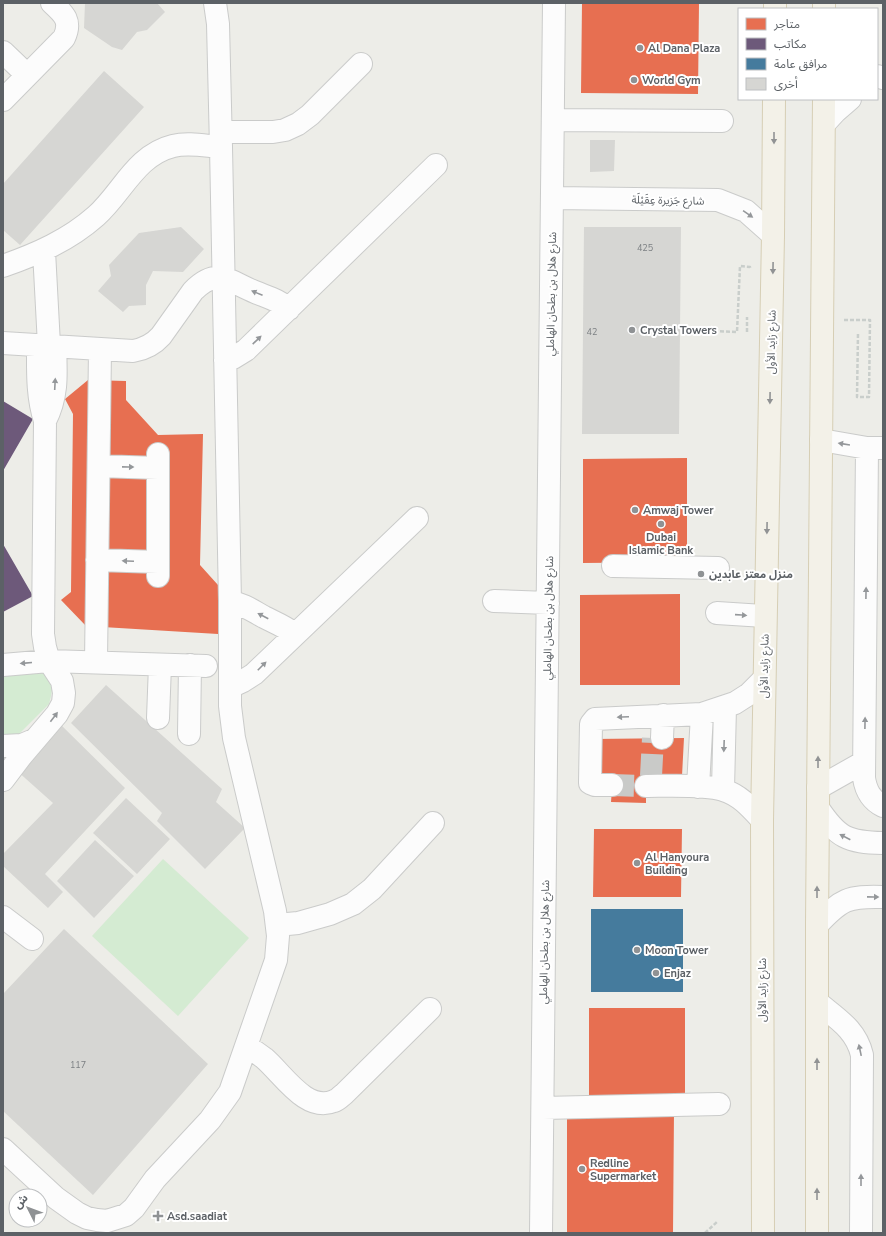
<svg xmlns="http://www.w3.org/2000/svg" width="886" height="1236" font-family="'Nunito Sans','Noto Sans Arabic',sans-serif">
<style>
.green{fill:#d4ebd2}
.shops{fill:#e76f51}
.offices{fill:#6d597a}
.public{fill:#457b9d}
.building{fill:#d6d6d3}
.lines{fill:none;stroke-linecap:round;stroke-linejoin:round}
.minor-tunnel{stroke:#c9cac8;stroke-width:22;stroke-dasharray:22 11;stroke-linecap:butt}
.minor-casing{stroke:#cacbca;stroke-width:24}
.major-casing{stroke:#d6ceb4;stroke-width:24}
.path{stroke:#c9cecb;stroke-width:2.5;stroke-dasharray:4 2;stroke-linecap:butt}
.minor{stroke:#fcfcfc;stroke-width:22}
.major{stroke:#f3f1e8;stroke-width:22}
.oneway{fill:#919394}
.oneway2{fill:#94979a}
.poi-dot{fill:#8f9294;stroke:#fff;stroke-width:1.5}
.labels{text-anchor:middle;stroke-width:4;stroke-linejoin:round;paint-order:stroke}
.number-label{font-size:9px;fill:#7b7f82}
.poi-label{font-size:11px;font-weight:bold;fill:#5c6166;stroke:#fff;text-anchor:start}
.street-label{font-size:11px;fill:#5c6166;stroke:#fff}
</style>
<rect width="100%" height="100%" fill="#edede8"/>
<path class="green" d="M33,670L43,673L49,679L52,689L51,696L49,704L17,736L3,735V674Z
M163,859L249,938L178,1016L92,936Z"/>
<path class="shops" d="M582,3H699L698,94L581,93Z
M88,380L126,381V400L158,435L203,434L200,565L218,585V634L86,626L61,600L71,592L73,414L65,399Z
M687,458V562L583,563V459Z
M680,594V685H580V595Z
M684,738L682,776L646,775V803L611,802L613,775H593V739Z
M594,829H682L681,897H593Z
M589,1008H685V1098L589,1099Z
M567,1111H674L673,1233H567Z"/>
<path class="offices" d="M3,401L33,419L3,471Z
M3,544L33,596L3,612Z"/>
<path class="public" d="M591,909H683V992H591Z"/>
<path class="building" d="M85,3H157L165,12L147,30L137,32L122,50L112,47L84,28Z
M104,71L144,107L20,245L3,230V184Z
M590,140H615L614,171L590,172Z
M181,227L204,249L183,272L153,271L146,285V305L129,306L123,312L98,291L111,276L109,265L139,233Z
M584,227H681L679,434H582Z
M106,685L222,789L216,802L245,828L205,869L157,821L162,813L71,723Z
M59,723L125,788L45,874L63,892L48,908L3,866V854L53,803L16,770Z
M126,798L170,839L137,874L93,833Z
M95,840L134,876L94,918L57,881Z
M64,929L208,1064L93,1195L3,1111V994Z"/>
<g class="lines">
<path class="minor-tunnel" d="M651,776L653,738
M612,785L646,786"/>
<defs>
<path id="minor" d="M3,52L27,75
M877,76L883,78
M3,100L64,38C72,21 64,14 52,3
M553,120L722,121
M824,124L835,112L850,99
M222,132H273L285,130L298,124L310,115L361,64
M552,198L718,200L746,211L773,235
M44,251L49,345
M3,266C37,254 69,240 96,216C122,193 136,155 173,146C188,142 206,146 221,147L218,24L215,3
M3,343L133,351C145,349 153,345 161,336L193,291C217,266 230,282 255,292C267,297 279,300 289,309
M225,360L233,358L246,350L436,165
M45,421C58,396 56,373 55,346
M821,440L867,448H883
M867,448L864,778C866,791 871,800 883,806
M158,454V576
M99,466L158,468
M97,560L158,562
M613,566L718,568
M494,601L548,603
M230,602C244,604 253,611 264,617C276,623 284,626 295,634
M717,613L765,616
M96,662L100,349
M3,665L49,661L206,666
M230,687L243,681L254,674L417,518
M158,718L160,665
M189,734L190,665
M662,738L663,715
M3,746L22,745L34,740
M3,780L22,755L57,714L63,703L64,693L62,681L49,661L45,647L43,634L45,421C37,396 38,371 38,345
M612,785H595L590,783L591,724L595,719L702,714L735,703L749,694L764,679
M646,786C665,786 706,784 723,790C740,795 751,808 762,820
M698,787L702,714
M818,788L864,762
M723,789L725,707
M818,808C838,838 847,842 883,843
M3,917L32,939
M277,925L298,923L330,914L353,904L372,889L433,823
M817,925C841,899 848,896 883,897
M817,1002C836,1018 856,1029 862,1055L861,1233
M246,1047C253,1050 259,1054 264,1058C283,1074 306,1113 334,1101C338,1100 341,1096 344,1094L430,1009
M543,1108L719,1104
M3,1149L56,1198L77,1213L87,1218L97,1220L107,1221L126,1215L134,1208L155,1179L210,1120L230,1092L276,960L278,936L275,911L234,738L230,706V602L221,147
M541,1233L554,3"/>
<path id="major" d="M775,9V3
M824,9V3
M763,1233L762,820L773,235L774,99
M817,1233V925L824,99"/>
</defs>
<use href="#minor" class="minor-casing"/>
<use href="#major" class="major-casing"/>
<path class="path" d="M844,320H870L869,397H857L858,333
M714,331L737,332L740,266L750,267V268
M747,332V317
M705,1233L718,1221"/>
<use href="#minor" class="minor"/>
<use href="#major" class="major"/>
</g>
<defs><path id="oneway-solid" d="M-6-.8H1V-3.2L6.5 0L1 3.2V.8H-6Z"/></defs>
<g class="oneway">
<use href="#oneway-solid" transform="translate(774 138) rotate(90)"/>
<use href="#oneway-solid" transform="translate(773 268) rotate(91)"/>
<use href="#oneway-solid" transform="translate(770 398) rotate(91)"/>
<use href="#oneway-solid" transform="translate(767 528) rotate(91)"/>
<use href="#oneway-solid" transform="translate(818 762) rotate(-90)"/>
<use href="#oneway-solid" transform="translate(817 892) rotate(-90)"/>
<use href="#oneway-solid" transform="translate(817 1064) rotate(-90)"/>
<use href="#oneway-solid" transform="translate(817 1194) rotate(-90)"/>
</g>
<g class="oneway2">
<use href="#oneway-solid" transform="translate(748 214) rotate(35)"/>
<use href="#oneway-solid" transform="translate(257 293) rotate(-158)"/>
<use href="#oneway-solid" transform="translate(257 340) rotate(-44)"/>
<use href="#oneway-solid" transform="translate(55 384) rotate(-87)"/>
<use href="#oneway-solid" transform="translate(844 444) rotate(-171)"/>
<use href="#oneway-solid" transform="translate(128 467) rotate(1)"/>
<use href="#oneway-solid" transform="translate(128 561) rotate(-178)"/>
<use href="#oneway-solid" transform="translate(866 593) rotate(-89)"/>
<use href="#oneway-solid" transform="translate(741 615) rotate(4)"/>
<use href="#oneway-solid" transform="translate(263 616) rotate(-152)"/>
<use href="#oneway-solid" transform="translate(26 663) rotate(175)"/>
<use href="#oneway-solid" transform="translate(262 666) rotate(-45)"/>
<use href="#oneway-solid" transform="translate(54 717) rotate(-53)"/>
<use href="#oneway-solid" transform="translate(623 717) rotate(177)"/>
<use href="#oneway-solid" transform="translate(865 723) rotate(-89)"/>
<use href="#oneway-solid" transform="translate(724 746) rotate(92)"/>
<use href="#oneway-solid" transform="translate(845 837) rotate(-153)"/>
<use href="#oneway-solid" transform="translate(873 897) rotate(1)"/>
<use href="#oneway-solid" transform="translate(860 1050) rotate(-102)"/>
<use href="#oneway-solid" transform="translate(861 1180) rotate(-90)"/>
</g>
<g class="poi-dot">
<circle cx="640" cy="48" r="4"/>
<circle cx="634" cy="80" r="4"/>
<circle cx="632" cy="330" r="4"/>
<circle cx="635" cy="510" r="4"/>
<circle cx="661" cy="524" r="4"/>
<circle cx="701" cy="574" r="4"/>
<circle cx="637" cy="863" r="4"/>
<circle cx="637" cy="950" r="4"/>
<circle cx="656" cy="973" r="4"/>
<circle cx="582" cy="1169" r="4"/>
<path d="M156 1210h4v4h4v4h-4v4h-4v-4h-4v-4h4z"/>
</g>
<g class="labels">
<g class="number-label">
<text x="645" y="251">425</text>
<text x="592" y="335">42</text>
<text x="78" y="1068">117</text>
</g>
<g class="poi-label">
<text x="648" y="52">Al Dana Plaza</text>
<text x="642" y="84">World Gym</text>
<text x="640" y="334">Crystal Towers</text>
<text x="643" y="514">Amwaj Tower</text>
<text x="661" y="541" text-anchor="middle">Dubai<tspan x="661" dy="13">Islamic Bank</tspan></text>
<text x="709" y="578">منزل معتز عابدين</text>
<text x="645" y="861">Al Hanyoura<tspan x="645" dy="13">Building</tspan></text>
<text x="645" y="954">Moon Tower</text>
<text x="664" y="977">Enjaz</text>
<text x="590" y="1167">Redline<tspan x="590" dy="13">Supermarket</tspan></text>
<text x="167" y="1220">Asd.saadiat</text>
</g>
<g class="street-label">
<text transform="translate(668 200) rotate(1)" y="4">شارع جَزيرة عِقَيْلَة</text>
<text transform="translate(551 294) rotate(-89)" y="4">شارع هلال بن بطحان الهاملي</text>
<text transform="translate(771 342) rotate(-89)" y="4">شارع زايد الأول</text>
<text transform="translate(548 618) rotate(-89)" y="4">شارع هلال بن بطحان الهاملي</text>
<text transform="translate(764 666) rotate(-89)" y="4">شارع زايد الأول</text>
<text transform="translate(544 942) rotate(-89)" y="4">شارع هلال بن بطحان الهاملي</text>
<text transform="translate(762 990) rotate(-90)" y="4">شارع زايد الأول</text>
</g>
</g>
<rect width="886" height="1236" fill="none" stroke="#5c6166" stroke-width="8"/>
<rect x="738" y="8" width="140" height="92" fill="#ffffff" stroke="#bec0c2"/>
<rect x="746" y="18" width="20" height="12" fill="#e76f51" stroke="#bec0c2"/>
<text x="774" y="28" font-size="12" fill="#5c6166">متاجر</text>
<rect x="746" y="38" width="20" height="12" fill="#6d597a" stroke="#bec0c2"/>
<text x="774" y="48" font-size="12" fill="#5c6166">مكاتب</text>
<rect x="746" y="58" width="20" height="12" fill="#457b9d" stroke="#bec0c2"/>
<text x="774" y="68" font-size="12" fill="#5c6166">مرافق عامة</text>
<rect x="746" y="78" width="20" height="12" fill="#d6d6d3" stroke="#bec0c2"/>
<text x="774" y="88" font-size="12" fill="#5c6166">أخرى</text>
<g transform="translate(28 1208) rotate(312)"><circle r="19" fill="#ffffff" stroke="#bec0c2"/>
<path d="M0-3L7 15L0 10L-7 15Z" fill="#8f9294"/>
<text y="-6" font-size="11" font-weight="bold" text-anchor="middle" fill="#5c6166">ش</text>
</g>
</svg>
